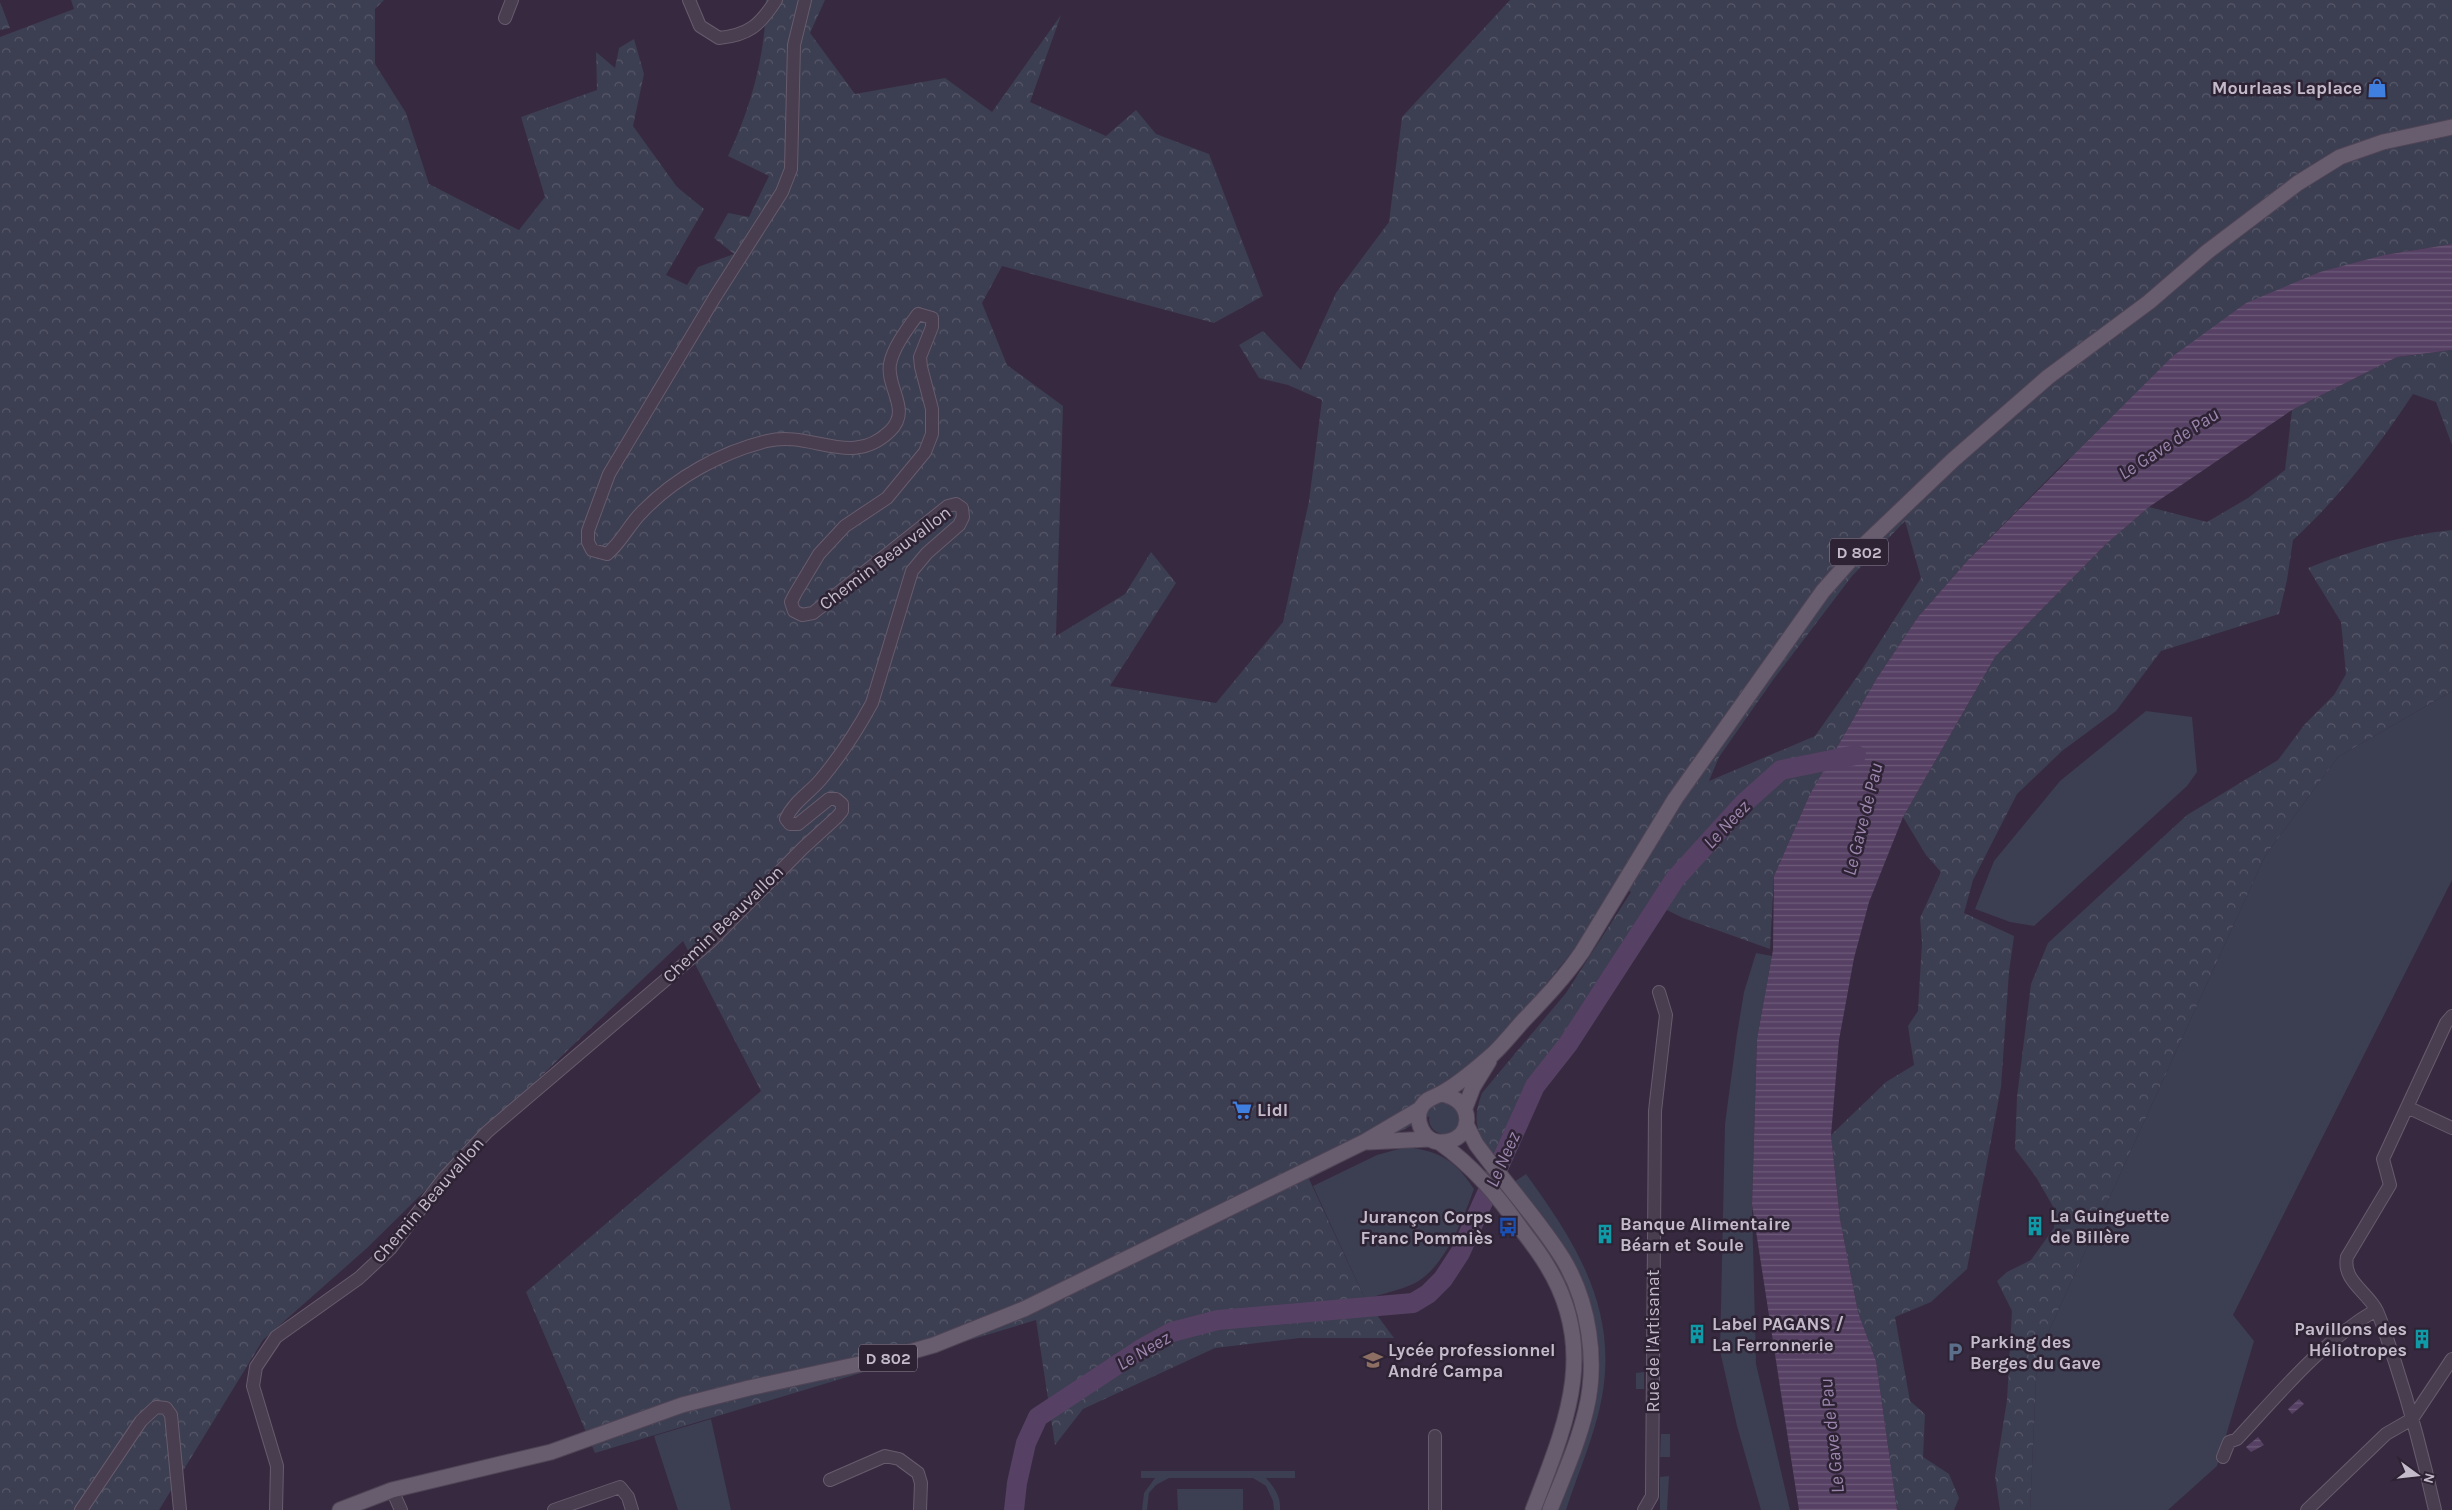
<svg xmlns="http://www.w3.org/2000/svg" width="2452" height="1510" font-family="Karla,sans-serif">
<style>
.green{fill:#3c3e51}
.forest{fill:url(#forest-crowns);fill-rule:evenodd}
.water{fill:url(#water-rules)}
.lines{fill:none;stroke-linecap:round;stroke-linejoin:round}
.river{stroke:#564164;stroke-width:20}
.minor-casing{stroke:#675c6d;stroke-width:14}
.major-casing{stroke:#4f4556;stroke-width:17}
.minor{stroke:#493e50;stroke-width:12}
.major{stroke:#685c6f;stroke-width:15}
.labels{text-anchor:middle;stroke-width:5;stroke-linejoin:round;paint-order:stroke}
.shield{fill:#2e2335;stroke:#978d9d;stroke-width:1}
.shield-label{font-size:16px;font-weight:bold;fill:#c4bbca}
.poi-label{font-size:18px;font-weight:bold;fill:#c4bbca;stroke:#2e2335;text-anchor:start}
.street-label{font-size:18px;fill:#c4bbca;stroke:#2e2335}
.water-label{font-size:19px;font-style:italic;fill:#9d86ad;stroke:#2e2335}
</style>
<defs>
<pattern id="forest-crowns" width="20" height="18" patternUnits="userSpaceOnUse" patternTransform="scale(1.25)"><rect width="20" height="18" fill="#3c3e51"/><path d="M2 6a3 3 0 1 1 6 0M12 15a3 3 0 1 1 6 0" fill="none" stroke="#575869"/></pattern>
<pattern id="water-rules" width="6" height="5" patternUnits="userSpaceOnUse" patternTransform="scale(1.25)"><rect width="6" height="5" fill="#564164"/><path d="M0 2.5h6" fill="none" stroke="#6d5a79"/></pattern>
</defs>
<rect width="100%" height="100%" fill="#372a40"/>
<path class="green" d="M2452,691V880L2233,1315L2254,1341L2217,1466L2168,1510H2030L2037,1357L2265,856L2338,757Z
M2146,711L2192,717L2197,772L2187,786L2034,926L2010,922L1975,909L1994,861L2060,781Z
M1756,953L1772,956L1757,1039L1752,1205L1756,1364L1790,1510H1761L1737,1426L1720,1351L1725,1124L1737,1034L1744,992Z
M1429 1119a15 15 0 1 1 30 0a15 15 0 1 1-30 0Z
M1406,1147C1440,1151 1455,1160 1474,1189C1464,1217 1446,1263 1420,1280C1407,1289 1381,1294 1365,1299L1313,1186L1377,1155Z
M1526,1174C1576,1243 1618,1308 1602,1397C1595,1435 1578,1473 1566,1510H1559C1573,1473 1590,1437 1597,1398C1611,1315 1570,1242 1514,1182Z
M1644,1372V1389H1636V1373Z
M711,1419L731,1510H678L654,1436Z
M1661,1434H1670V1457H1660Z
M1141,1471H1295V1478H1266C1275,1488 1281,1497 1280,1510H1274L1273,1501L1266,1486L1253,1478H1169L1156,1485L1149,1493L1147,1510H1142L1144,1493L1155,1478H1141Z
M1669,1476L1667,1510H1660V1477Z
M1177,1489H1243V1510H1178Z"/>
<path class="forest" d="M71,0H384L375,9V64L406,113L429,184L519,230L545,197L521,117L597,90L596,52L615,68L619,48L634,39L644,74L633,126L677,187L704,209L666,275L687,285L698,267L734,254L714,238L728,213L749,217L769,176L728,156C751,108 766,53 766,0H825L810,33L855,94L945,78L992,112L1061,15L1030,102L1106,136L1136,110L1156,134L1209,154L1263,296L1214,323L1002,266L982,303L1007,365L1063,406L1056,636L1125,594L1151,552L1176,583L1110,686L1216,703L1283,622L1309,501L1322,400L1288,385L1259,378L1239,345L1263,331L1301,370L1336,293L1389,222L1402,117L1510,0H2452V244L2384,255L2067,460L1968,560L1918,617L1877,678L1810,794L1774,876L1770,949L1683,918L1649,901L1559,1040L1533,1076L1496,1157C1477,1135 1471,1122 1482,1093L1566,993L1631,892L1620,887L1598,920L1445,1108L1309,1179L1365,1299L1394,1338H1300L1215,1348L1083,1409L1055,1445L1036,1320L595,1453L526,1292L761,1091L683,941L571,1047L367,1248L263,1340L159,1510H0V37L74,9ZM1905,521L1921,578L1861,671L1815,736L1709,781L1719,757L1773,680L1852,576Z
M0,2L10,28L0,30Z
M2452,350V445L2436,402L2413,394C2378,447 2340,497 2293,540L2287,580L2279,614L2161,651L2116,711L2062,751L2017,794L1973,880L1964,913L2014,936L2009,972L2001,1087L1967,1269L1931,1302L1895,1317L1910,1401L1925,1414L1923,1457L1949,1474L1959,1498L1954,1510H1897L1876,1361L1858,1312L1840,1219L1831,1135L1886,1082L1914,1065L1908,1026L1918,1011L1922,942L1920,918L1941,872L1926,855L1903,817L1995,657L2106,544L2149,507L2207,522L2248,498L2285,470L2292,410L2397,357Z
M2452,530V691L2338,757L2265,856L2037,1357L2030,1510H2000L1995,1476L2007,1400L2012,1311L1997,1281L2007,1272L2031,1260L2054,1228L2055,1210L2036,1177L2015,1149L2017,1097L2031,984L2048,943L2187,815L2278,760L2305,724L2334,695L2346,674L2341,622L2308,568C2356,549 2401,535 2452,530Z"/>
<path class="water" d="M2452,244V350L2397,357L2292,410L2149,507L2106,544L1995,657L1903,817L1869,902L1854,958L1839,1040L1831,1135L1840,1219L1858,1312L1876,1361L1897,1510H1799L1752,1205L1757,1039L1773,950L1774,876L1810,794L1877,678L1918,617L1968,560L2173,356L2246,303L2320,272L2384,255Z
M2299,1399L2304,1404L2292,1414L2288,1409Z
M2258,1437L2264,1445L2251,1452L2246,1447Z"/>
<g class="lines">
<path class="river" d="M1014,1510L1017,1483L1026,1443L1038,1417L1141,1349L1172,1332L1218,1320L1413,1303L1428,1294L1443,1279L1460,1253L1535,1086L1568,1044L1675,879L1744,803L1781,770L1856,755"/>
<defs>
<path id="minor" d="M689,0L700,26L719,38C749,35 760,25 776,0
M505,18L512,0
M2407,1107L2452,1128
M2223,1457L2229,1442L2237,1439C2280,1393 2321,1342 2376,1310
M830,1480L885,1456L899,1459L918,1473L921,1483L920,1510
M392,1490L401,1510
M81,1510L141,1421L156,1407L166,1408L171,1415L180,1510
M276,1510L277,1466L253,1386L256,1367L276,1337L359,1278L390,1249L444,1178L487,1132L710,942L803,848L837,817L842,811V804L836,799H829L798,824H790L786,819C793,802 811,792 822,778C841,755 858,729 872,703L912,571L927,553L959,525L963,517L962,508L956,504L948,506L813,613L802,615L794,611L791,602L795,594L819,554L845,526L887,498L925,452L932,434V409L921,367L920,357L932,327V318L918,314C908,328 893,347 890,364C886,388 912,410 890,431C851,469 812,430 767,441C722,452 676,477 643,511C629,524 622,542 607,554L592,550L588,542V531L609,474L715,297L782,192L791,169L794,45L805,0
M554,1510L620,1487L628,1497L632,1510
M1435,1510V1436
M1644,1510L1652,1496L1655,1111L1666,1015L1659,992
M2307,1510L2386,1434L2412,1419L2452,1359
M2435,1510C2424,1460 2411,1411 2395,1362C2389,1345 2384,1327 2377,1311C2368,1292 2342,1281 2347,1257L2390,1185L2383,1159L2446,1023L2452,1016"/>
<path id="major" d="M1440,1094C1476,1098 1475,1142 1441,1142C1424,1143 1413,1120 1422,1106C1427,1098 1433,1098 1440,1094C1458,1085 1477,1068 1492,1055C1503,1045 1513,1032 1523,1021C1544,999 1565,977 1582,952L1675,799L1823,591L1863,546L1953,460L2048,377L2149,302L2207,252L2298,183L2340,157L2383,142L2452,127
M1465,1108L1473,1087L1489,1061
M1466,1124L1476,1144C1503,1181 1539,1220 1563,1259C1589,1302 1598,1361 1586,1410C1578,1444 1563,1477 1550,1510
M1368,1142L1430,1139
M1439,1142C1473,1166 1498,1196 1522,1230C1530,1241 1539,1252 1546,1264C1600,1350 1565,1426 1533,1510
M340,1510L392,1490L551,1452L682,1405L749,1388L892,1357L934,1345L1024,1309L1364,1142L1420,1109"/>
</defs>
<use href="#minor" class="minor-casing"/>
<use href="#major" class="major-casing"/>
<use href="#minor" class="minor"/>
<use href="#major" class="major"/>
</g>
<defs>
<symbol id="shop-bare" viewBox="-9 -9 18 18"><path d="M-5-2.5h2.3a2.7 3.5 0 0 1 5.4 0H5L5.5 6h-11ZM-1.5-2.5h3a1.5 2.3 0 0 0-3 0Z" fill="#3f7fe0" stroke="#2e2335" stroke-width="2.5" paint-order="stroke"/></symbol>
<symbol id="supermarket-bare" viewBox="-9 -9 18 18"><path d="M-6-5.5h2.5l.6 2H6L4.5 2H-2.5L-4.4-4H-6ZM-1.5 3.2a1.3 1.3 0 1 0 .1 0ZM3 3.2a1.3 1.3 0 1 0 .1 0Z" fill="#3f7fe0" stroke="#2e2335" stroke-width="2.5" paint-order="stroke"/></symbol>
<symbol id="building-bare" viewBox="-9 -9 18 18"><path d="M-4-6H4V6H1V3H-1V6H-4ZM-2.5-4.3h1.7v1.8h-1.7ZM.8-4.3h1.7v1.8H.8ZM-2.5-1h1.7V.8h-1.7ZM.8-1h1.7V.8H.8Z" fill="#0f9aa8" stroke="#2e2335" stroke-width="2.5" paint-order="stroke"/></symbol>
<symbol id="bus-bare" viewBox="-9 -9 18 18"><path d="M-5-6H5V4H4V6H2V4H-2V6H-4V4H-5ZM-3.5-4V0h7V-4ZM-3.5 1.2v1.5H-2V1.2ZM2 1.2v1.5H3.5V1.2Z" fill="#1a4fb4" stroke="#2e2335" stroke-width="2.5" paint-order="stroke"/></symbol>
<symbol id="parking-bare" viewBox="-9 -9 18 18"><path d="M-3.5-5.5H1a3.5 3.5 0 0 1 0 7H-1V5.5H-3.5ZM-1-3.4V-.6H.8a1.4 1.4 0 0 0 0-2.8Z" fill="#5c6f8a" stroke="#2e2335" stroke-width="2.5" paint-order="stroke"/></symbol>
<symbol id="school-bare" viewBox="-9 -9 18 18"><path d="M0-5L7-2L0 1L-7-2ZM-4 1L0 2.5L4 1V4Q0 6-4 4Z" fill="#8d6e63" stroke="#2e2335" stroke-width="2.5" paint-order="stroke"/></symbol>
</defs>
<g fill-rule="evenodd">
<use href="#shop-bare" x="2363" y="74" width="28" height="28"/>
<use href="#supermarket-bare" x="1228" y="1096" width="28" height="28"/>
<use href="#building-bare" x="2021" y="1212" width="28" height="28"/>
<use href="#bus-bare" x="1494" y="1213" width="28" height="28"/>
<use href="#building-bare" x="1591" y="1220" width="28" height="28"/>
<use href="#building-bare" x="1683" y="1320" width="28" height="28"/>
<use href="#building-bare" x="2408" y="1325" width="28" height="28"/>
<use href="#parking-bare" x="1941" y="1338" width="28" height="28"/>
<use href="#school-bare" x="1359" y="1346" width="28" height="28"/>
</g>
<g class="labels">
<g class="shield">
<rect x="1830" y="538.5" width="58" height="27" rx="4"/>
<rect x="859" y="1344.5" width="58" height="27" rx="4"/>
</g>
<g class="shield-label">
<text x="1859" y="558">D 802</text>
<text x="888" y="1364">D 802</text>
</g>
<g class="poi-label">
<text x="2362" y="94" text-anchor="end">Mourlaas Laplace</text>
<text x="1257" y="1116">Lidl</text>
<text x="2050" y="1222">La Guinguette<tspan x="2050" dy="21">de Billère</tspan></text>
<text x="1493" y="1223" text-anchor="end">Jurançon Corps<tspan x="1493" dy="21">Franc Pommiès</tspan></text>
<text x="1620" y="1230">Banque Alimentaire<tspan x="1620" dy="21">Béarn et Soule</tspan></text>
<text x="1712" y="1330">Label PAGANS /<tspan x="1712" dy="21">La Ferronnerie</tspan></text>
<text x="2407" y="1335" text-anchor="end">Pavillons des<tspan x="2407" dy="21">Héliotropes</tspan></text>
<text x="1970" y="1348">Parking des<tspan x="1970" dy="21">Berges du Gave</tspan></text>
<text x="1388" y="1356">Lycée professionnel<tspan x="1388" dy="21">André Campa</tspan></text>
</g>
<g class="street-label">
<text transform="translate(885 558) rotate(-37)" y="6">Chemin Beauvallon</text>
<text transform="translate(723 924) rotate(-44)" y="6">Chemin Beauvallon</text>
<text transform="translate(428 1200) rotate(-49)" y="6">Chemin Beauvallon</text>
<text transform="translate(1653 1341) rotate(-90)" y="6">Rue de l'Artisanat</text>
</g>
<g class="water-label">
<text transform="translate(2168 443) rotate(-33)" y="7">Le Gave de Pau</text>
<text transform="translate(1862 819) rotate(-76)" y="7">Le Gave de Pau</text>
<text transform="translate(1726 824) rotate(-47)" y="7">Le Neez</text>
<text transform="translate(1502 1159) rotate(-66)" y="7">Le Neez</text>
<text transform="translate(1143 1350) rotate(-30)" y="7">Le Neez</text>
<text transform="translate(1831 1436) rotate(-96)" y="7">Le Gave de Pau</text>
</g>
</g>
<g transform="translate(2417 1475) rotate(105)" stroke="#2e2335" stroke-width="4" paint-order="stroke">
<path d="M0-4L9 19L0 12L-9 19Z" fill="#c4bbca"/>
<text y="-8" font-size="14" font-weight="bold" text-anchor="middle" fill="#c4bbca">N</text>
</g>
</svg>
